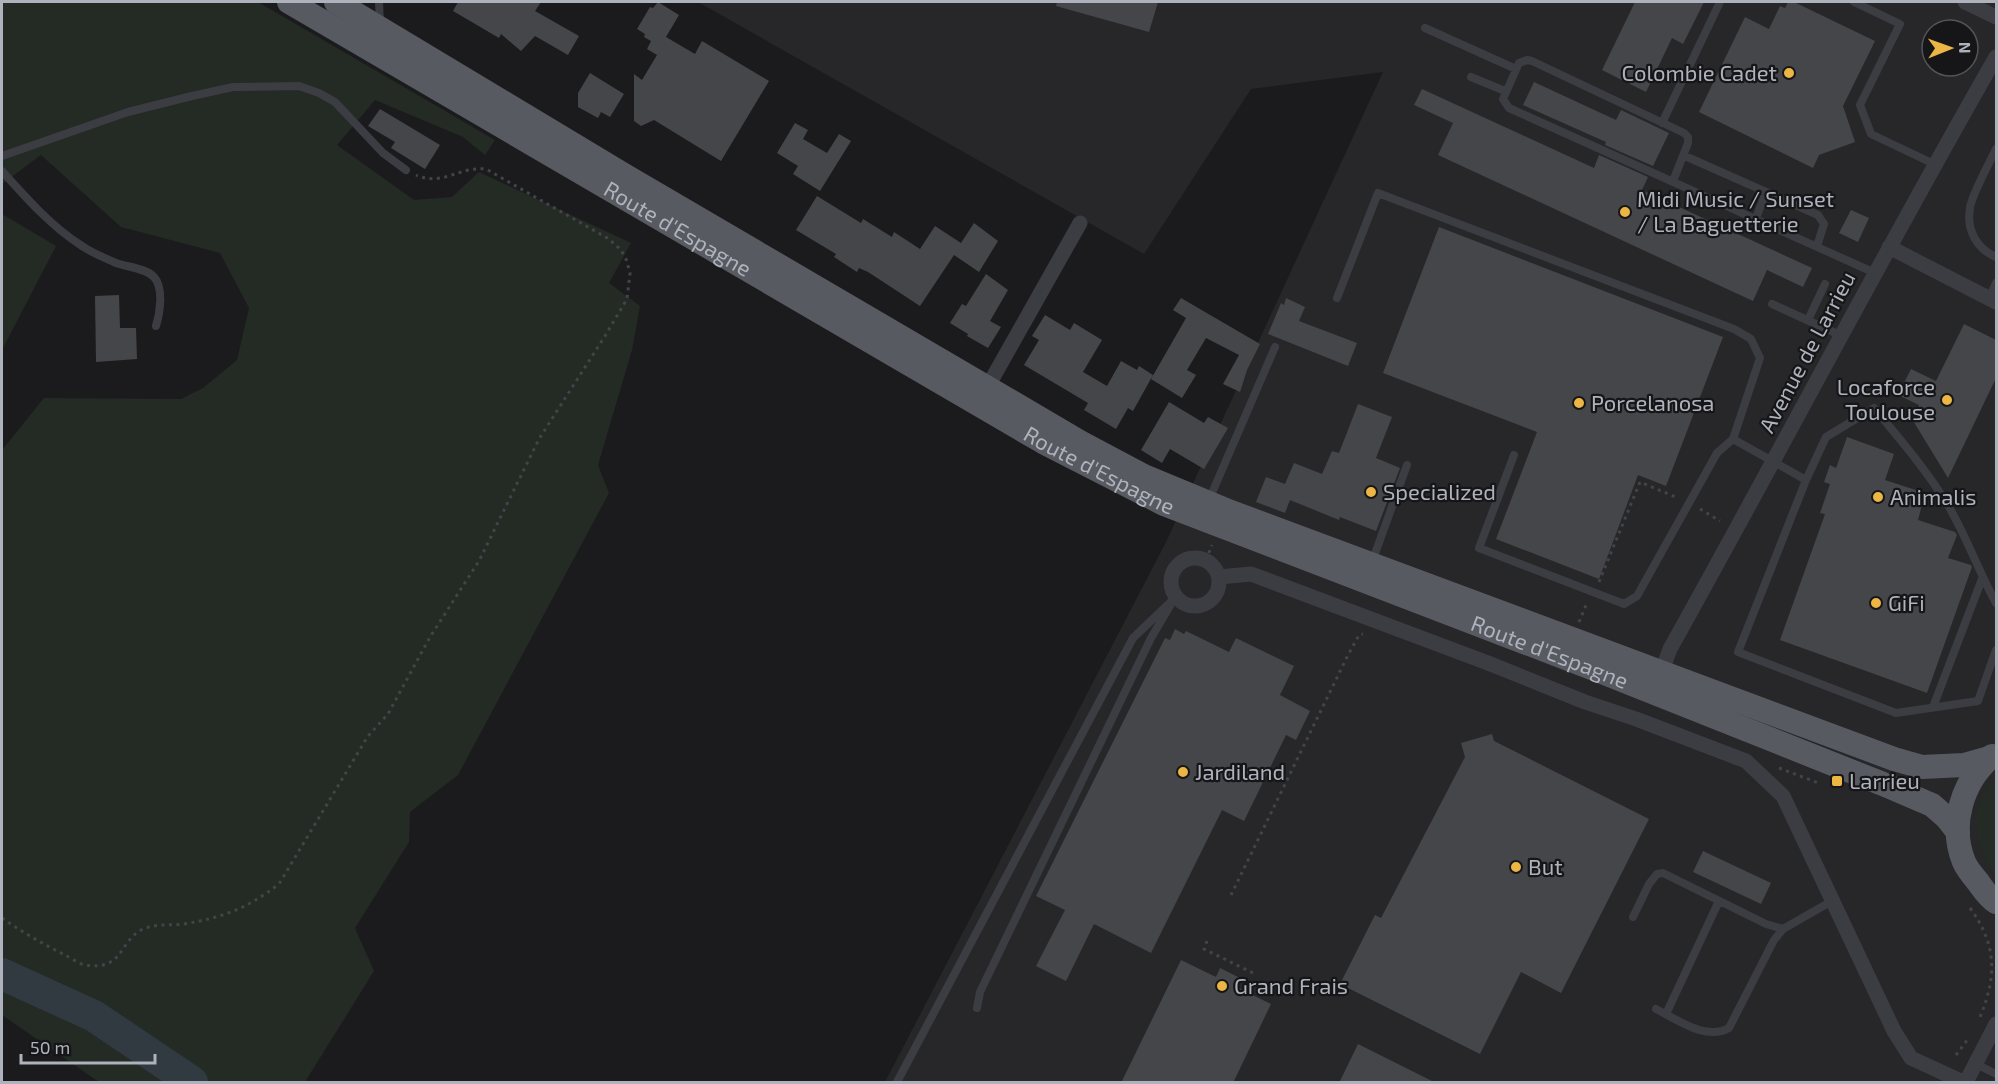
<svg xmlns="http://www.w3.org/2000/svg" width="1998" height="1084" font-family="'Exo 2',sans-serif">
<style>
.built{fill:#27272a;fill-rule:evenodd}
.green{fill:#232b24}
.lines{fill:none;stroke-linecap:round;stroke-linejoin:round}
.river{stroke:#313941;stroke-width:32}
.building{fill:#45464a}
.path{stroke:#424449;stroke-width:3;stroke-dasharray:3 4.5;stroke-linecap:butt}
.service{stroke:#3c3d42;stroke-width:8}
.minor{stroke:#3c3d42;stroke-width:15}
.primary{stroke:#585a61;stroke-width:24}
.poi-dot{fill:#ebb644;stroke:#161618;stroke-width:2}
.labels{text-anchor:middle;stroke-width:4.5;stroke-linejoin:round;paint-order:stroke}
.poi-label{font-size:22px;fill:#aeb2bc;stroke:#161618;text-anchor:start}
.street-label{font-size:22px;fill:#aeb2bc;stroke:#161618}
</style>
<rect width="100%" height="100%" fill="#1b1b1d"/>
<path class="built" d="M698,2H1996V1082H885L1166,542L1383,72L1251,89L1144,254ZM1932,30H1968V66H1932Z"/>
<path class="green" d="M2,2H258L495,140L485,155L463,137L375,100L337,145L414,200L452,197L479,172L631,243L609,283L640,306L632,350L598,465L609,493L458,775L410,812L409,842L355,928L374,971L305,1082H99L2,1015V450L44,398L181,399L203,388L237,360L249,308L220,253L121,227L41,155L2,184Z
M2,214L56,246L2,350Z
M1996,777V877C1974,850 1967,803 1996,777Z"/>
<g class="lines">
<path class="river" d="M2,974L94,1016L192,1082"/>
</g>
<path class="building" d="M458,2H541L535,11L579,36L568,55L535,36L521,51L501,34L499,38L453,11Z
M658,2L679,15L666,37L695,54L702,41L769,81L721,161L654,120L641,126L634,121V74L642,80L657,55L647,49L651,41L644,37L645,34L637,29L650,7L653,8Z
M1057,2H1158L1149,32L1056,6Z
M1635,2H1704L1683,44L1672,38L1646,92L1602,70Z
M1788,2H1794L1875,41L1843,106L1855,142L1819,155L1813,168L1699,112L1745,17L1769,29L1780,6L1785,8Z
M590,73L624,94L610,117L601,112L598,118L578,107V93Z
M1534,82L1616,120L1621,110L1669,133L1653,166L1605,145L1606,142L1523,105Z
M1422,89L1594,168L1599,155L1648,177L1642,190L1812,268L1803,287L1767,270L1753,301L1438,155L1453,123L1414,105Z
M380,109L440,145L425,169L391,148L395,142L368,126Z
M795,123L808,130L803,139L827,153L839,134L851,141L820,191L793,174L798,166L777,153Z
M817,196L861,223L863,219L892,237L894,232L920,249L935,226L961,243L974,223L998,241L979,272L954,255L920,306L868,272L859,268L857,272L834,257L836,254L796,230Z
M1851,210L1869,218L1858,242L1839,233Z
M1439,227L1723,337L1666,486L1638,475L1599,579L1496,539L1537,432L1383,373Z
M986,274L1008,290L990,321L1001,327L988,348L967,336L968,334L950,323L962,304L966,306Z
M119,295L120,328H136L137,359L96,362L95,296Z
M1181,298L1260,344L1247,370L1240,392L1223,384L1239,355L1206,338L1187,370L1196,375L1182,398L1151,379L1186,318L1173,310Z
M1286,298L1305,307L1299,321L1357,343L1348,366L1268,334L1281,303L1284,305Z
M1045,315L1070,330L1074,323L1102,340L1083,372L1107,386L1121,361L1137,370L1139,366L1153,375L1133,411L1128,408L1116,429L1084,410L1088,403L1024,365L1039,340L1032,336Z
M1964,324L1996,340V378L1948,478L1912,419L1919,405L1898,395L1911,369L1936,381Z
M1169,402L1204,423L1208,417L1228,428L1204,469L1170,449L1162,463L1141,450Z
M1358,404L1392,417L1376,458L1400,468L1376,531L1340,517L1339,520L1290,500L1285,513L1256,502L1266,477L1285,484L1294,463L1322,474L1332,451L1339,453Z
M1847,437L1894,454L1885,480L1925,493L1918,520L1955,532L1957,535L1948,558L1971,565L1972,567L1927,693L1780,640L1825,514L1820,513L1830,484L1824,482L1830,465L1836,468Z
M1175,629L1184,634L1186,631L1229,652L1236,638L1294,666L1280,695L1310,711L1296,740L1286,735L1244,821L1222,810L1151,953L1094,924L1066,981L1036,966L1065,910L1036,896L1165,638L1170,640Z
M1492,734L1494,741L1649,819L1561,993L1521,972L1480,1054L1340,984L1375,915L1381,918L1465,757L1461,743Z
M1703,851L1771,883L1761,904L1693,872Z
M1181,960L1216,977L1220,968L1240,978L1236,987L1271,1004L1233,1083H1121Z
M1358,1044L1436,1083H1339Z"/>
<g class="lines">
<path class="path" d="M1700,509L1720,521
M1206,560L1212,545
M1599,582L1640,482L1678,498
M1579,622L1587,603
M1779,768L1821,784
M1231,895L1347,657L1359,635L1363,634
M1970,908C1997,945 1997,976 1980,1017
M2,918C22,932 43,944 65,955C71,958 79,964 85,965C125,971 118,941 143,929C157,923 170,926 184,924C224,917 246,909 279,884L368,736L388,714L430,637L479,561L539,439L605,336L627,299L630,273L626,259L621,250L609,239L486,169C459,166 442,187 416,175
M1207,941L1204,949L1253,973
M1956,1055L1968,1039"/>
<path class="service" d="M379,2L380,23
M1854,2L1900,24L1860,105L1871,134L1934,164
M1425,28L1516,69
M1471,77L1505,91
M1662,123L1720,2
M1996,149C1990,162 1971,196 1970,208C1966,230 1977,249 1996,257
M2,156L128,112L192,96L233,87L299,86L319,93L335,102L383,153L406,170
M1685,156L1818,215L1824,224L1817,246
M2,171C26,198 52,227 82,246C92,253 105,258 116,263C127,267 146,268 154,277C164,288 160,313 156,326
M1673,181L1688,143V137L1684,133L1532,61L1527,60L1519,63L1503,99L1509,108L1875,273
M1756,218L1766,192
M1337,298L1378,193L1734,329L1751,339L1760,358L1733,439L1717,453L1637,596L1624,604L1479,548L1514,455
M1989,298L1996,283
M1772,304L1842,336
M1808,320L1825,284
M1733,439L1806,480
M1209,500L1275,347
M1372,562L1407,465
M1996,603C1979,572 1967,538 1949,507C1928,472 1900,439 1874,408L1826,437L1806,480L1738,652L1896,713L1978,701L1996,650
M1933,707L1982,579
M1633,917L1649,884L1657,874L1663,873L1766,924L1783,929
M977,1008L980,992L1151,638L1170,606
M1656,1009C1678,1020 1706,1041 1729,1028L1774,940L1783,929L1832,901
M1666,1014L1719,901
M1976,1064L1996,1074
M897,1082L1133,638L1176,597"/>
<path class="minor" d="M1965,2L1996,17
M1889,247L1996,302
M983,395L1080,223
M1171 582a24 24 0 1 1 48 0a24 24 0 1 1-48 0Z
M1219,577L1251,574L1488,663L1585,702L1636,719L1746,761L1783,796L1894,1031L1911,1058L1963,1082
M1662,671L1670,649C1780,452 1884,252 1996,57
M1966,1082L1996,1024"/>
<g class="primary">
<path id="s1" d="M289,2L1043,442L1164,504L1597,670L1883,784L1932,805L1947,818L1958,832"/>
<path d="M336,2L624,175L1080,442L1144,476L1231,512L1894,759L1922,767L1964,765L1989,758"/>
<path d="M1992,756C1962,781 1949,825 1964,862C1967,869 1973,876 1978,882C1983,889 1988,897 1996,902"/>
</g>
</g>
<g class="poi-dot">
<circle cx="1789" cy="73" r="6"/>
<circle cx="1625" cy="212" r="6"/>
<circle cx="1947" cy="400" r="6"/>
<circle cx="1579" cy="403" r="6"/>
<circle cx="1371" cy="492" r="6"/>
<circle cx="1878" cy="497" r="6"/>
<circle cx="1876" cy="603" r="6"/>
<circle cx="1183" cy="772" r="6"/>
<rect x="1831" y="775" width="12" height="12" rx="3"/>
<circle cx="1516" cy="867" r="6"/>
<circle cx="1222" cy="986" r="6"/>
</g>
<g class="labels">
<g class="poi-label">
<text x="1777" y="81" text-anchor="end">Colombie Cadet</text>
<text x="1637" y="207">Midi Music / Sunset<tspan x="1637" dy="25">/ La Baguetterie</tspan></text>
<text x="1935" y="395" text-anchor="end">Locaforce<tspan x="1935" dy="25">Toulouse</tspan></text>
<text x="1591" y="411">Porcelanosa</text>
<text x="1383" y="500">Specialized</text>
<text x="1890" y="505">Animalis</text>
<text x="1888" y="611">GiFi</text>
<text x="1195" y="780">Jardiland</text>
<text x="1849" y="789">Larrieu</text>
<text x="1528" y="875">But</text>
<text x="1234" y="994">Grand Frais</text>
</g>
<g class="street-label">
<text dy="8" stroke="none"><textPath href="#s1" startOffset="450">Route d'Espagne</textPath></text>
<text transform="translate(1807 352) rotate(-62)" y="8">Avenue de Larrieu</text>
<text dy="8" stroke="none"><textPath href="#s1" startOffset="936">Route d'Espagne</textPath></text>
<text dy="8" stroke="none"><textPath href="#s1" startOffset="1422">Route d'Espagne</textPath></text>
</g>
</g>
<rect width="1998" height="1084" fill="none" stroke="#aeb2bc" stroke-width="6"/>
<g transform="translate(1950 48) rotate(89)"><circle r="28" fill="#161618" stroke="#53545a" stroke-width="1.5"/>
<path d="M0-4.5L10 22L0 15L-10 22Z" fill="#ebb644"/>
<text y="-9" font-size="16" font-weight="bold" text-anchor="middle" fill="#aeb2bc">N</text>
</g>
<path d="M21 1054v9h134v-9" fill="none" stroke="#aeb2bc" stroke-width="3"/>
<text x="30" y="1054" font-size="18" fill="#aeb2bc" stroke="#161618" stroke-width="4.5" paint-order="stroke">50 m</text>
</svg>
